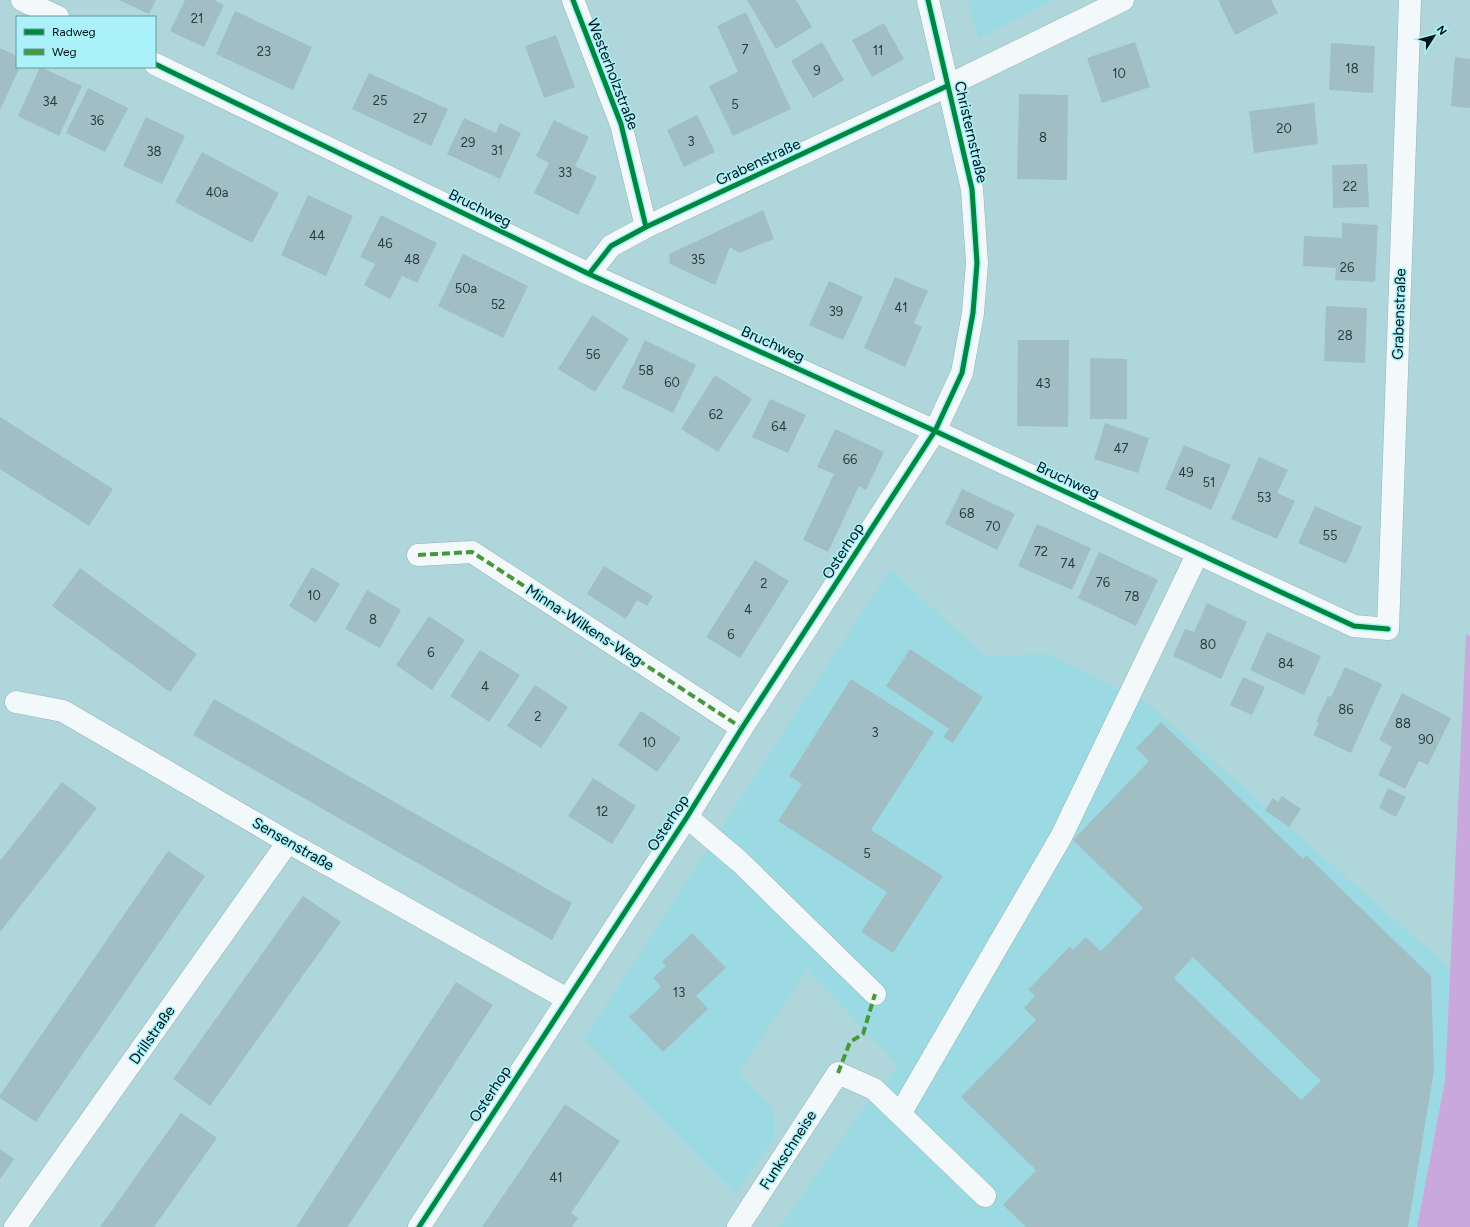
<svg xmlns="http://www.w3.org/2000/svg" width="1470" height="1227" font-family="Figtree,sans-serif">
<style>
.built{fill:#9cdae3}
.green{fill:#c9a8de}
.building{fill:#a1bec5;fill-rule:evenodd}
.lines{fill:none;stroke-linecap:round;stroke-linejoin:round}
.minor-casing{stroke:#95b3b7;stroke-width:23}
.minor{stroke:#f3f9fa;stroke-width:22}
.quiet{stroke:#46983d;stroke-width:4;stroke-dasharray:8 4;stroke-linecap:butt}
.cycleway-casing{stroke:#aaf1fa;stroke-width:8}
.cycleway{stroke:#00873e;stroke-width:5}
.labels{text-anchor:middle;stroke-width:3;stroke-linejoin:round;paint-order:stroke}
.number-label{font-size:13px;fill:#283d41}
.street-label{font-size:15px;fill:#001215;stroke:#aaf1fa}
</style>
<rect width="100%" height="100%" fill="#afd6db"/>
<path class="built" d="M968,0H1054L978,39Z
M890,569L985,656L1047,654L1146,702L1451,969L1445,1081L1417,1227H780L858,1115L898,1065L807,970L739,1072L772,1108L775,1123L774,1139L735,1194L584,1039Z"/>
<path class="green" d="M1466,635L1470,636V1227H1417L1445,1081Z"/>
<path class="building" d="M119,0H156L149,14Z
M185,0H214L224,5L204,47L170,31Z
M747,0H796L812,27L776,49Z
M1218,0H1271L1278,13L1235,35Z
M235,11L312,47L293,90L216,54Z
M746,12L791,109L733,136L709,86L738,72L717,26Z
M884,23L904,59L872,77L852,40Z
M556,35L575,87L544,98L525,46Z
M822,42L844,80L813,98L791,61Z
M1135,42L1150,87L1102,103L1087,58Z
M1331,43L1375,46L1373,93L1329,90Z
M0,48L17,56V67H20L0,110Z
M1455,57L1470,59V108L1451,106Z
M40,67L82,86L59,136L18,116Z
M369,73L448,109L431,146L352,109Z
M88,88L128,108L105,152L66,133Z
M1019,94L1068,95L1067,180L1017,179Z
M1314,103L1318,144L1254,153L1249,111Z
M697,115L715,152L684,167L667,130Z
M146,117L185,136L162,184L123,166Z
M464,118L496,133L500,123L521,133L500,179L447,154Z
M554,120L589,137L575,166L597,177L578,215L534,193L549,163L536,156Z
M202,152L279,193L252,243L175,202Z
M1367,164L1369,207L1333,208L1332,165Z
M308,195L353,216L326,276L281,255Z
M763,210L774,239L739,253L730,247L715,285L670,264L669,254Z
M381,215L437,243L417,283L402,276L390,299L364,285L375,264L360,257Z
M1342,223L1378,225L1375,282L1335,280L1336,268L1303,266L1304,236L1342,238Z
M463,254L528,286L503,338L438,306Z
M895,277L928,291L914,323L922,327L905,367L864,348Z
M829,281L863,297L843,340L809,325Z
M1326,306L1367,308L1365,363L1324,361Z
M592,315L629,339L595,392L558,369Z
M645,340L696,365L673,413L622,388Z
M1018,340H1069L1068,427L1017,426Z
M1090,358L1127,359V419H1090Z
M715,375L752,399L718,452L681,429Z
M770,399L806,415L788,453L752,437Z
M0,417L113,489L89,526L0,469Z
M1105,423L1149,438L1138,473L1094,459Z
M835,429L884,452L866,490L859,486L828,552L803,540L834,474L817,467Z
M1184,445L1231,465L1211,510L1165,489Z
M1259,457L1288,470L1277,493L1295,501L1277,539L1231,519Z
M962,489L1015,514L997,550L945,524Z
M1315,506L1362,527L1346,564L1298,543Z
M1037,524L1091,548L1072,590L1018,566Z
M1099,552L1158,580L1136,626L1078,598Z
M755,560L789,581L740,658L706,637Z
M604,566L653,596L647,606L637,600L626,619L587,594Z
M312,567L340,584L316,623L289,606Z
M80,568L197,654L170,692L52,606Z
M367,590L401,610L380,648L345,629Z
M1207,603L1247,622L1221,679L1173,656L1185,629L1194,632Z
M429,616L465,640L432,690L396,665Z
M1267,632L1321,656L1304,695L1250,670Z
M910,649L983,697L953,743L943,737L949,729L886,686Z
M480,650L520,675L489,722L450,696Z
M1345,667L1382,684L1351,753L1313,735L1319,723L1316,722L1328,696L1331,697Z
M1243,677L1265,687L1252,715L1230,705Z
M851,679L934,732L871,830L943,876L893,953L861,932L887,892L778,821L802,784L789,776Z
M535,685L568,707L541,748L507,726Z
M1402,693L1451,718L1428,765L1419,761L1405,789L1378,775L1392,747L1379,740Z
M214,699L572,903L552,940L193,735Z
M641,711L681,738L657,772L618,745Z
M1161,722L1303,859L1306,855L1431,976L1434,1071L1408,1227H1026L1003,1205L1036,1170L961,1097L1036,1020L1024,1008L1035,996L1028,990L1070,946L1073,950L1086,937L1101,951L1143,908L1073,840L1149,761L1136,748ZM1193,957L1321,1081L1301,1100L1174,978Z
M593,778L636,806L612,844L568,816Z
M62,782L97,808L0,932V861Z
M1388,788L1406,797L1396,817L1379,808Z
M1282,796L1301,809L1289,827L1265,810L1273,798L1278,802Z
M168,851L205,876L36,1122L0,1098V1095Z
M303,896L341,922L210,1106L173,1079Z
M692,933L726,968L696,996L708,1009L663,1052L629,1017L661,987L653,978L666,966L662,962Z
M456,982L493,1005L356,1214L347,1227H296Z
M565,1104L620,1141L571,1213L578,1218L572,1227H482Z
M181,1113L217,1138L154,1227H100Z
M0,1149L14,1159L0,1179Z"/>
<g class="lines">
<defs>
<path id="minor" d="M22,0L58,17
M573,0L621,124L646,227
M155,64L589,274L935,431L1354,626L1388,629L1410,0
M589,274L611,246L646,227L947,86L1123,0
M418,555L472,552L742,728
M16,702L63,711L288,842L567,999
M687,817L740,862L875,994
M900,1114L1061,837L1198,553
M15,1227L288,842
M419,1227L687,817L742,728L935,431L962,373L973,313L977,263L972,189L928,0
M738,1227L838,1073L874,1089L985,1196"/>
</defs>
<use href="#minor" class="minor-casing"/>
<use href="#minor" class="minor"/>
<path class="quiet" d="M418,555L472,552L742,728
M838,1073L850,1042L863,1034L875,994"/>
<defs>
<path id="cycleway" d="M573,0L621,124L646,227
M155,64L589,274L935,431L1354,626L1388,629
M589,274L611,246L646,227L947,86
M419,1227L687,817L742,728L935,431L962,373L973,313L977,263L972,189L928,0"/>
</defs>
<use href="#cycleway" class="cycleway-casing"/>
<use href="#cycleway" class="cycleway"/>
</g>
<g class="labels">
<g class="number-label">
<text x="197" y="23">21</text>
<text x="745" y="54">7</text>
<text x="878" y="55">11</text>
<text x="264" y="56">23</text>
<text x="1352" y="73">18</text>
<text x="817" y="75">9</text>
<text x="1119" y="78">10</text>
<text x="380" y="105">25</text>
<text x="50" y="106">34</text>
<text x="735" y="109">5</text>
<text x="420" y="123">27</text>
<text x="97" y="125">36</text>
<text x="1284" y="133">20</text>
<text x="1043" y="142">8</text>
<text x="691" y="146">3</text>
<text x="468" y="147">29</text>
<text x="497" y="155">31</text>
<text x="154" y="156">38</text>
<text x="565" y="177">33</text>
<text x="1350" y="191">22</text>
<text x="217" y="197">40a</text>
<text x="317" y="240">44</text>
<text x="385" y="248">46</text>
<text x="412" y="264">48</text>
<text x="698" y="264">35</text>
<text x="1347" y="272">26</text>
<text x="466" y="293">50a</text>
<text x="498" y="309">52</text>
<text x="901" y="312">41</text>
<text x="836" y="316">39</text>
<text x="1345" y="340">28</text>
<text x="593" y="359">56</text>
<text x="646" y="375">58</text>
<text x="672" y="387">60</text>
<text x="1043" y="388">43</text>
<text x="716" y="419">62</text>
<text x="779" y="431">64</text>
<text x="1121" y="453">47</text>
<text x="850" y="464">66</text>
<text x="1186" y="477">49</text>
<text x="1209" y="487">51</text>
<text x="1264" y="502">53</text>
<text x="967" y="518">68</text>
<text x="993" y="531">70</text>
<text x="1330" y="540">55</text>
<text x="1041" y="556">72</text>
<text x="1068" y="568">74</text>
<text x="1103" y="587">76</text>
<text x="764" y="588">2</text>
<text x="314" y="600">10</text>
<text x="1132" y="601">78</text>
<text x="748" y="614">4</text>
<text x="373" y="624">8</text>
<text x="731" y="639">6</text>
<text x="1208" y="649">80</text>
<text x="431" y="657">6</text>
<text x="1286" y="668">84</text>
<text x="485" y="691">4</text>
<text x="1346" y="714">86</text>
<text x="538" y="721">2</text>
<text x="1403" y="728">88</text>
<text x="875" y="737">3</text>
<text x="1426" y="744">90</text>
<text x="649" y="747">10</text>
<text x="602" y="816">12</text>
<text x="867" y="858">5</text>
<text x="679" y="997">13</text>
<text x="556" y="1182">41</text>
</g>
<g class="street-label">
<text transform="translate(613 74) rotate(69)" y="5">Westerholzstraße</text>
<text transform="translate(971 132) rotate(77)" y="5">Christernstraße</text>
<text transform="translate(758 162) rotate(-25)" y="5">Grabenstraße</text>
<text transform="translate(480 208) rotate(26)" y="5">Bruchweg</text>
<text transform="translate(1399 314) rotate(-88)" y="5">Grabenstraße</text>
<text transform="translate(773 344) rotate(24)" y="5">Bruchweg</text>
<text transform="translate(1068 480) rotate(25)" y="5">Bruchweg</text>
<text transform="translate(843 551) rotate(-57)" y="5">Osterhop</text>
<text transform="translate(584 625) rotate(33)" y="5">Minna-Wilkens-Weg</text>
<text transform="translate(668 823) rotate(-57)" y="5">Osterhop</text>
<text transform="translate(293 844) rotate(30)" y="5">Sensenstraße</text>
<text transform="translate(152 1035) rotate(-55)" y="5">Drillstraße</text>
<text transform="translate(490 1094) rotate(-57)" y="5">Osterhop</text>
<text transform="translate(788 1150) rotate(-57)" y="5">Funkschneise</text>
</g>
</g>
<rect x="16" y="16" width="140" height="52" fill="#aaf1fa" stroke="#66989e"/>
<rect x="24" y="29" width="20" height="6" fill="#00873e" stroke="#66989e"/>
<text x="52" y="36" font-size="12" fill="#001215">Radweg</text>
<rect x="24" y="49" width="20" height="6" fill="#46983d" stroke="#66989e"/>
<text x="52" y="56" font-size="12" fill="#001215">Weg</text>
<g transform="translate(1434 36) rotate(54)" stroke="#aaf1fa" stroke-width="3" paint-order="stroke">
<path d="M0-3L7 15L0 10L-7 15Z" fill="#001215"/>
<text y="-6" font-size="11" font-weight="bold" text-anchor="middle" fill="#001215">N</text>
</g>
</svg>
